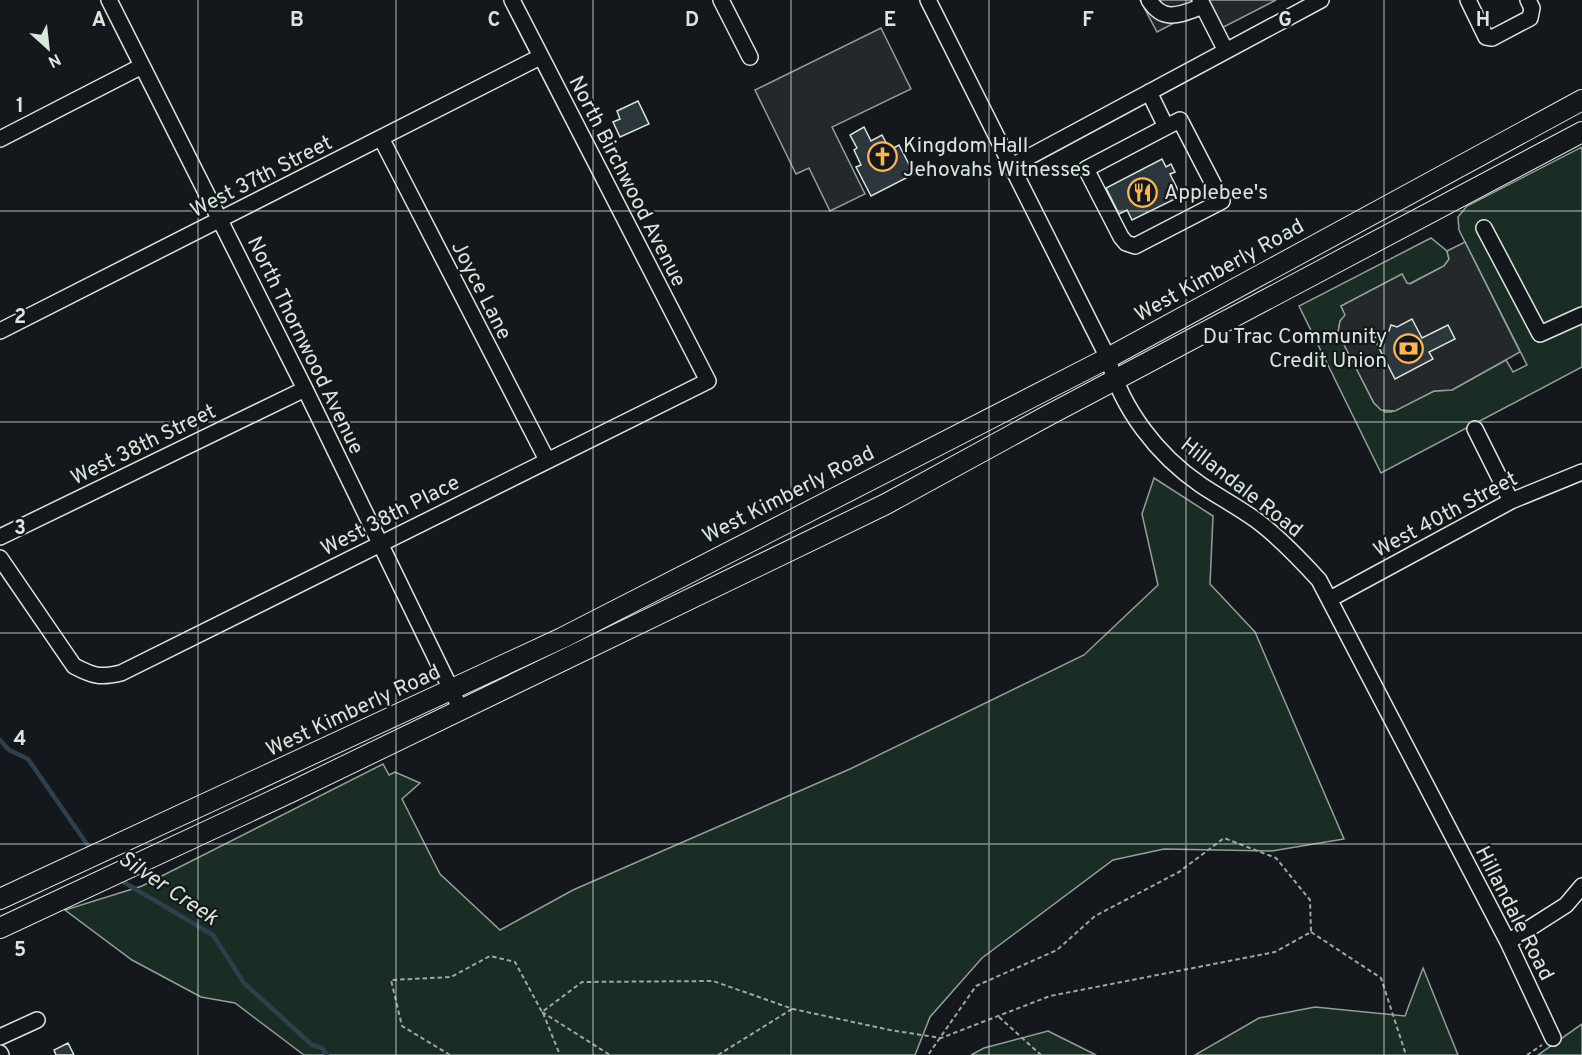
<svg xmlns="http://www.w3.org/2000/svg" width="1582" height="1055" font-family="Overpass,sans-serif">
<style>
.green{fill:#1a2d24;stroke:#939e99;stroke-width:1.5}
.parking{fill:#24282b;stroke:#939e99;stroke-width:1.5}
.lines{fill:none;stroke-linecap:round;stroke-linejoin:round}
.stream{stroke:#2f3f4d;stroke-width:4.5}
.building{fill:#2c363c;stroke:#d8e6dc;stroke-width:1.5}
.minor-casing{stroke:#d8e6dc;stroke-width:18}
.major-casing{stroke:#d8e6dc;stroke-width:22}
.path{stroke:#9da8a2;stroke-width:2;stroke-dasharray:4.5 3;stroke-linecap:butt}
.minor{stroke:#14181c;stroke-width:15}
.major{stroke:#14181c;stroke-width:20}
.grid{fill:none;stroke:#d8e6dc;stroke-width:1.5;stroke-opacity:0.55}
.labels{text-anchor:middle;stroke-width:4.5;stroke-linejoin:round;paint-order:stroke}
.poi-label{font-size:21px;fill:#d8e6dc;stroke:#14181c;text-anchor:start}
.street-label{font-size:21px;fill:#d8e6dc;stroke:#14181c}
.water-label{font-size:22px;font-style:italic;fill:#d8e6dc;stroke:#14181c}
.grid-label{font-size:20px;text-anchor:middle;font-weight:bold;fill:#d8e6dc;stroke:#14181c;stroke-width:4.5;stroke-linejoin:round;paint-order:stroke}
</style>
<rect width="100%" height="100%" fill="#14181c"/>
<path class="green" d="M1582,147V367L1381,473L1299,306L1431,238L1447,251L1449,259L1444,266L1409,284L1407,283L1402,274L1341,306L1346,315L1340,321L1338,333L1374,403L1385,412H1391L1434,391L1452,390L1506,360L1513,372L1527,365L1459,230L1458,217L1467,206Z
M1154,478L1213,516L1210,584L1255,632L1344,839L1272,851L1164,849L1113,860L982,958L930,1017L915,1055H304L235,1003L201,997L132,960L65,910L142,886L383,764L389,775L395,772L420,783L402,799L440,874L500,930L573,890L850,769L1084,655L1158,585L1142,514Z
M1423,968L1458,1055H1195L1259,1018L1315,1007L1405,1016Z
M1582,1024V1055H1538Z
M1048,1031L1096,1055H971L984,1048Z"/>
<path class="parking" d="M1140,0H1276L1212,33L1199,10L1157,32Z
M881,28L911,89L832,127L865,194L830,211L809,168L796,174L755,90Z
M1465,242L1520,352L1452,390L1434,391L1395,411L1381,410L1374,403L1338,333L1340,321L1345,315L1341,306L1402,274L1407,283L1410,284L1444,266L1449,259L1447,251Z"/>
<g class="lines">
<path class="stream" d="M0,740L9,750L28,759L91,850
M120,880L213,935L244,983L312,1045L322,1048L327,1055"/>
</g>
<path class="building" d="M638,101L649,124L620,137L613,122L620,119L617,111Z
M864,127L871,141L882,135L890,150L899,145L914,174L871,196L856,167L861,165L854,150L857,148L850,135Z
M1162,159L1166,167L1171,164L1175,172L1170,174L1181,196L1132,220L1127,210L1119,214L1106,188Z
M1412,319L1422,338L1448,325L1455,339L1429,352L1433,359L1395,379L1374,338L1389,331L1391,325L1397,327Z
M68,1043L74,1055H56L54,1050Z"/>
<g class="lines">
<defs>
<path id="minor" d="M109,0L305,389L461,710
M721,0L750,57
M928,0L1108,358C1122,409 1157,455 1201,485C1219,497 1238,507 1256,520C1279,537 1299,558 1319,580L1508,942L1553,1038
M1149,0C1164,24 1181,14 1203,6
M1200,0L1226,51
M1468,0L1486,37L1492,38L1530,18L1532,8L1528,0
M1149,92L1166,127L1086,169L1121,237L1126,243L1135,246L1222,201L1180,120L1166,127
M381,138L547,460
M0,139L142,66
M1012,166L1321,0
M1484,228L1540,334L1582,315
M0,331L540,57
M1475,429L1511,501
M0,537L305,389
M0,558L74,666C93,676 100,678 121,673L708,381L512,0
M1330,599L1511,501L1582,472
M1508,942L1566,905L1582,886
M0,1037L37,1020
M0,1053L1,1055"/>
<path id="major" d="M0,899L562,638L1108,358L1582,100
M0,928L291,792L886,504L1045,417L1582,132"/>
</defs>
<use href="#minor" class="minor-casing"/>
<use href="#major" class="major-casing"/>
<path class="path" d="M1311,932L1381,978L1406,1055
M542,1012L610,1055
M543,1013L560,1055
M999,1017L1041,1055
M450,1055L402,1026L391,980L451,977L490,956L515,962L542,1012L582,982L713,981L793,1009L890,1030L941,1038L1050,996L1275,952L1311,932L1310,900L1276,858L1224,838L1179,872L1095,916L1057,950L976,986L928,1055
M718,1055L792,1009
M1527,1055L1542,1045"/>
<use href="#minor" class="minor"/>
<use href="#major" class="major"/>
</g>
<path class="grid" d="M198,0V1055M396,0V1055M593,0V1055M791,0V1055M989,0V1055M1186,0V1055M1384,0V1055M0,211H1582M0,422H1582M0,633H1582M0,844H1582"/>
<defs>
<symbol id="church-ring" viewBox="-11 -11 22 22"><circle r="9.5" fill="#14181c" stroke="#ffb74d" stroke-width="1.5"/><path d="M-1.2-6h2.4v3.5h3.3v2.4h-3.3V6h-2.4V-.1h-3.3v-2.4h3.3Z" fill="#ffb74d"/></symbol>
<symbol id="restaurant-ring" viewBox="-11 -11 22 22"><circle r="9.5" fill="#14181c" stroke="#ffb74d" stroke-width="1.5"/><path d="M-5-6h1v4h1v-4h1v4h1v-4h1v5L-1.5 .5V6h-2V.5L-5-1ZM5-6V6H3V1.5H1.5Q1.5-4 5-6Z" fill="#ffb74d"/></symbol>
<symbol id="bank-ring" viewBox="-11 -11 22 22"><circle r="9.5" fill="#14181c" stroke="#ffb74d" stroke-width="1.5"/><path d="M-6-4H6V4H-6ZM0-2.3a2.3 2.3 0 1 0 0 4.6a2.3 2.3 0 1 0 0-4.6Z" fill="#ffb74d"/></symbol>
</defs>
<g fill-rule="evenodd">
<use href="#church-ring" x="866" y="140" width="33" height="33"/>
<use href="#restaurant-ring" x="1126" y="176" width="33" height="33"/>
<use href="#bank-ring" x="1392" y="332" width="33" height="33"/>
</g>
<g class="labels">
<g class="poi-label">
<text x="903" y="152">Kingdom Hall<tspan x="903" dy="24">Jehovahs Witnesses</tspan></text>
<text x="1164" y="199">Applebee's</text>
<text x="1387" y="343" text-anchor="end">Du Trac Community<tspan x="1387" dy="24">Credit Union</tspan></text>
</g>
<g class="street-label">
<text transform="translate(261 176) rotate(-27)" y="7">West 37th Street</text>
<text transform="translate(628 181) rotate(63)" y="7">North Birchwood Avenue</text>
<text transform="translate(1219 270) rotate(-29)" y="7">West Kimberly Road</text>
<text transform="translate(482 290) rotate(63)" y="7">Joyce Lane</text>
<text transform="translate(306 345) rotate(64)" y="7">North Thornwood Avenue</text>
<text transform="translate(143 444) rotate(-26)" y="7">West 38th Street</text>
<text transform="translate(1242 487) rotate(38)" y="7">Hillandale Road</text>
<text transform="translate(788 494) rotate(-27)" y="7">West Kimberly Road</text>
<text transform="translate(1445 514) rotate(-28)" y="7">West 40th Street</text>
<text transform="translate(390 515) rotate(-27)" y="7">West 38th Place</text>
<text transform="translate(353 710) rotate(-25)" y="7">West Kimberly Road</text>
<text transform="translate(1515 913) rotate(63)" y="7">Hillandale Road</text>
</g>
<g class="water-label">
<text transform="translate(169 887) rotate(34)" y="8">Silver Creek</text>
</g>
</g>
<g class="grid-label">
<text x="99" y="26">A</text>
<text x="297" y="26">B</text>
<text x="494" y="26">C</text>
<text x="692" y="26">D</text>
<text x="890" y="26">E</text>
<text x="1088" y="26">F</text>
<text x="1285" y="26">G</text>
<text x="1483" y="26">H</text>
<text x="20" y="112">1</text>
<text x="20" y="323">2</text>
<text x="20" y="534">3</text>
<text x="20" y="745">4</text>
<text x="20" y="956">5</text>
</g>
<g transform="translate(48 48) rotate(153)" stroke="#14181c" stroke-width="4.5" paint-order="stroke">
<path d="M0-4.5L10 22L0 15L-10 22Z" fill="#d8e6dc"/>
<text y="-9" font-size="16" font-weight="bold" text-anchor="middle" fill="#d8e6dc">N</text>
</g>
</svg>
